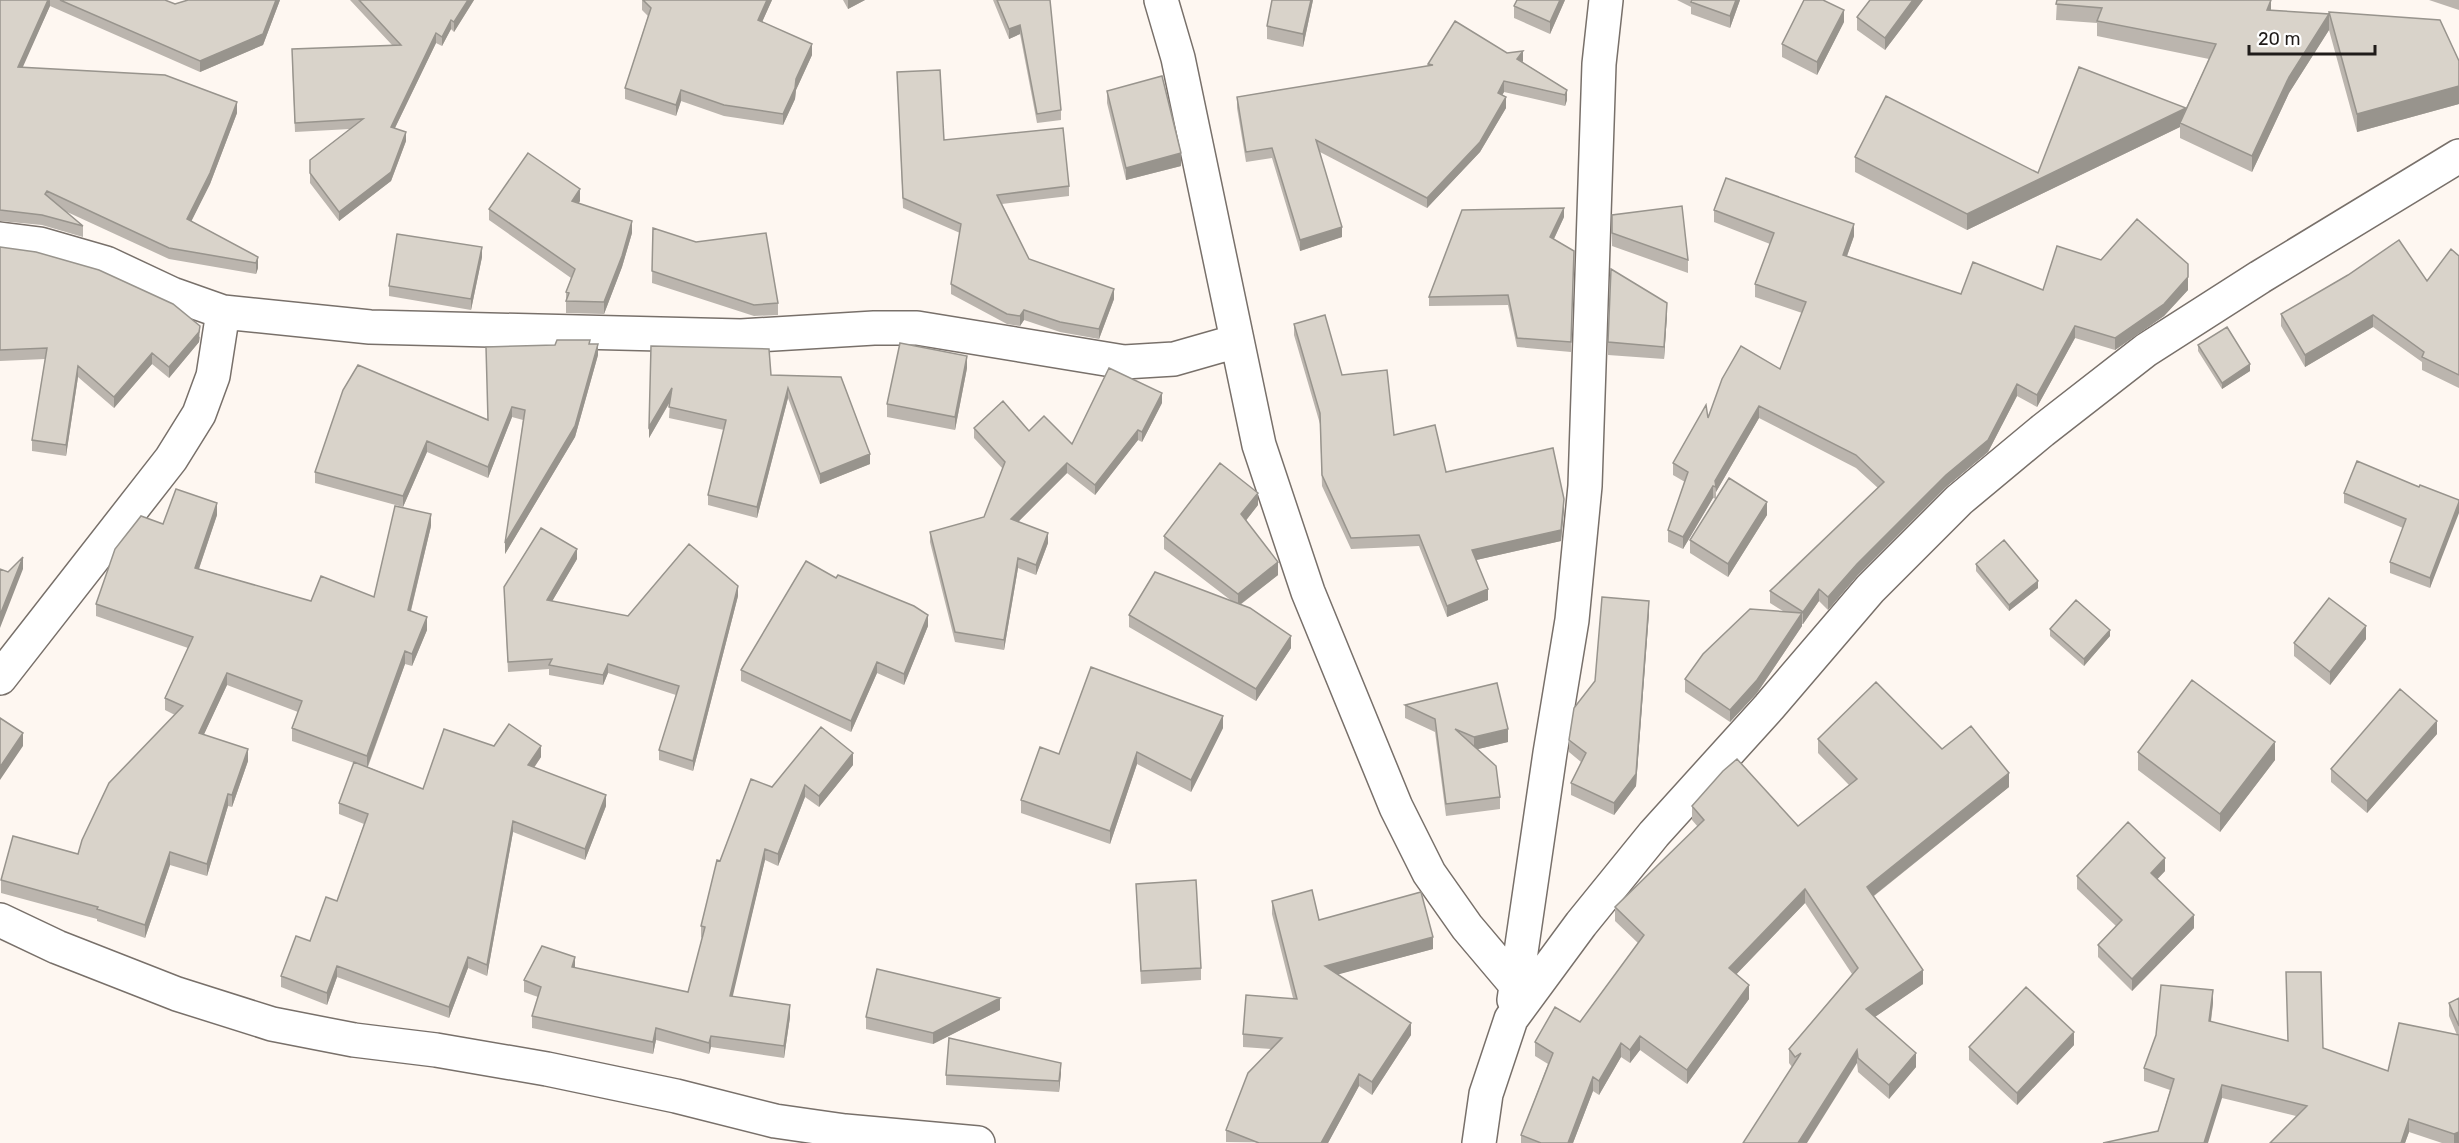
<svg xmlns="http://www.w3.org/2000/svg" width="2459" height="1143" font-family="Rubik,sans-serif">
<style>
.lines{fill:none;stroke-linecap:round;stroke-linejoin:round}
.minor-casing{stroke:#78706a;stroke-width:36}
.minor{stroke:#fff;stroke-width:33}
.wall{fill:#bbb5ae}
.shaded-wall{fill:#98948d}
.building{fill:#d9d3ca;stroke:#98948d;stroke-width:1.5}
</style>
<rect width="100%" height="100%" fill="#fef7f1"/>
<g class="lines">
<defs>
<path id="minor" d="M1161,0L1178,58L1259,445L1308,592L1396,807L1429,873L1467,927L1516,985
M0,239L40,244L106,263L172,294L223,312L370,327L741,336L874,328H917L1124,362L1174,359L1237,341
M0,678L171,459L199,414L213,376L223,312
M0,920L57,947L177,994L272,1024L354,1040L436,1050L547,1069L676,1096L775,1121L845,1131L978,1143
M1514,1000L1550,753L1572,620L1585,486L1599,64L1606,0
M1479,1143L1486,1094L1511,1019L1581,924L1654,834L1769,707L1870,589L1959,500L2042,431L2146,350L2260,277L2459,156"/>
</defs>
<use href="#minor" class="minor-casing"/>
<use href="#minor" class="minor"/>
</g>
<path class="wall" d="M0,0H165L175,4L188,0H280L263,45L200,72L50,6L22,67L237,113L210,184L191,221L258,257V268L256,274L169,259L65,211L83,226V237L42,225L0,221Z
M350,0H474L454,32L451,29L442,46L436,43L395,128L406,141L391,181L339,221L310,183V160L350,129L295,132L292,58L392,45Z
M642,0H772L762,22L812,55L796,90L795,99L783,125L724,116L681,101L676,116L625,99V88L648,16L642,10Z
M843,0H865L848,9Z
M993,0H1050L1061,110V120L1037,123L1020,34L1009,39Z
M1313,0L1303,47L1267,39V26Z
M1565,0L1550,34L1514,18V6Z
M1677,0H1740L1730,28L1691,14V7Z
M1923,0L1885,50L1857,30V17Z
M2057,0L2271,10L2329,30L2289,93L2252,172L2180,138V127L1967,230L1855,172V157L2038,173L2186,108L2209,59L2097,36V23L2056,20Z
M2429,0H2459V10Z
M2329,12L2459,61V104L2357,132L2329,30Z
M1844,22L1817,75L1782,57V44Z
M1507,53L1523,61L1522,62L1567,90V100L1565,106L1504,92L1502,95L1506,108L1480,152L1427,208L1320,152L1342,237L1300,251L1272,158L1246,162L1237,108V97L1428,66V64Z
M897,72L944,140L1069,186V196L1002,204L1029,259L1114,299L1099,339L1060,332L1024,320L1020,326L1007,324L951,294V284L960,233L903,208Z
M1107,91L1181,166L1126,180L1107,103Z
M580,201L579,203L632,233L622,267L604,314L566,313V292L571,278L489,220V209Z
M1714,210L1854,236L1847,256L1961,294L2043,290H2188L2164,316L2115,350L2075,338L2037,407L2017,396L1988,452L1946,487L1857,576L1828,610L1819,601L1803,624H1802V626L1757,693L1730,722L1685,692V679L1783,611L1770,603V591L1878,488L1856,468L1759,418L1716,492V499L1767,515L1728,577L1690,553V540L1716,499L1713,498L1683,549L1668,542V530L1685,482L1673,475V463L1708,418L1780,369L1802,313L1755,297V284L1770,244L1714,222Z
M1612,215L1688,260V273L1612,246Z
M1564,217L1554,239L1574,251L1571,352L1517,347L1508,305L1429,306V297Z
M653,228L778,303V315L754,316L652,283Z
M0,247L200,337L199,342L169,378L152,364L114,408L78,377L66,456L32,451V440L45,359L0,361Z
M2459,256V388L2422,370V362L2373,327L2305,367L2281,326V314L2427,281Z
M482,257L471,310L389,296V286Z
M1667,315L1664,359L1608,355V342Z
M1294,324L1342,375L1394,435L1446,472L1564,510L1561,541L1476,560L1488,600L1447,617L1419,546L1351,549L1322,486L1320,424L1294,335Z
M590,344L598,355L575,437L505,554L523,420L512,417L488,478L427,452L403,507L315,483V472L488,419Z
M2198,345L2250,371L2222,389L2198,351Z
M651,346L771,375L841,377L870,464L820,484L788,398L757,518L708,505V495L724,430L669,418L670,402L649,438Z
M967,368L955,430L887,417V404Z
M1162,403L1142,442L1138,440L1095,495L1067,473L1018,522L1048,543L1036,575L1018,568L1004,650L955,642L930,542V532L984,517L1003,469L974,438V428L1029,431L1072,444Z
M2419,487L2459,500L2430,588L2390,573V562L2403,528L2344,503V493Z
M1258,505L1246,520L1278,575L1240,605L1291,648L1256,701L1129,627V615L1233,602L1164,549V536Z
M217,515L199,569L311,601L374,597L431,526L411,611L427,630L412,666L405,664L368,767L423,789L494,746L541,757L534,768L606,806L585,860L513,832L487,976L468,968L449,1018L337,977L327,1005L281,987V976L310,941L337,901L364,824L339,814V803L354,763L292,741V728L298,712L227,685L204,734L248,761L232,807L228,806L207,876L170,865L145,938L97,921V919L1,893V880L78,854L175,715L165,710V698L188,648L96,616V604L163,524Z
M577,559L552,601L628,616L738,596L693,771L659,760V750L676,695L608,673L603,685L549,675V669L508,672L504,587Z
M1976,564L2038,588L2009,611L1976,571Z
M836,578L928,626L904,685L877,673L851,732L741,681V670Z
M1649,613L1636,786L1614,815L1571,795V783L1581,762L1569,752V740Z
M2050,629L2110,636L2084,666L2050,636Z
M2366,639L2330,685L2294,656V643Z
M1405,705L1508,742L1478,749L1500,797V809L1446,816L1435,732L1405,718Z
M1223,728L1191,792L1137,764L1110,844L1021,813V800L1059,754Z
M2437,734L2367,813L2331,782V769Z
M1818,739L1942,749L2009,787L1874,896L1923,984L1875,1017L1916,1067L1889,1099L1858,1072L1857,1063L1792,1067L1789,1063V1049L1852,974L1805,903L1736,974L1749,999L1687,1084L1640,1050L1630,1063L1621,1057L1599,1095L1593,1091L1573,1143H1521V1135L1548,1064L1535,1056V1042L1580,1022L1638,943L1615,921V907L1698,827L1692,820V806L1798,826L1849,785L1818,753Z
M2138,752L2275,760L2220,832L2138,770Z
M853,765L819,807L805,797L778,866L765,860L732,996L790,1017L784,1058L711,1047L709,1054L656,1040L653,1054L532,1028V1016L538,997L524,992V980L575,968L688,992L702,938L701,937V926L720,861L772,787Z
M2165,871L2157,879L2194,928L2132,991L2098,957V945L2116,926L2077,889V876Z
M1136,884L1201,968V980L1141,984Z
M1272,901L1319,920L1433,949L1338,974L1411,1035L1372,1095L1359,1086L1328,1143L1226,1142V1130L1271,1049L1243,1047V1034L1293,998L1272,914Z
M2459,998V1143H2442L2409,1132L2405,1143H2270L2296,1116L2222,1098L2158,1131L2170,1090L2144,1081V1068L2156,1035L2213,1003L2211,1022L2287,1041L2323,1048L2388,1071L2457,1035L2449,1016V1003Z
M1000,1010L933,1044L866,1029V1017Z
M2074,1045L2017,1105L1969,1060V1047Z
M1061,1073L1059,1092L946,1085V1075Z"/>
<path class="shaded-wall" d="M48,0H50V6L18,78V67Z
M276,0H280L263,45L200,72V61Z
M468,0H474L454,32V22Z
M767,0H772L758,31V20Z
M848,0H865L848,9Z
M1311,0H1313L1303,47V34Z
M1560,0H1565L1550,34V22Z
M1736,0H1740L1730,28V16Z
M1913,0H1923L1885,50V38Z
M2271,0V15L2267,10Z
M1844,10V22L1817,75V62Z
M2329,14V30L2289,93L2252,172V156L2289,77Z
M451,20V29L442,46V37Z
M1020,25V34L1009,39V29Z
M436,33V43L391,136V127Z
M812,44V55L796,90L795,99L783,125V114L796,79Z
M1523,51V61L1517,70V59Z
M1504,81V92L1498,103V93Z
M2459,86V104L2357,132V114Z
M681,90V101L676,116V105Z
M1567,90V100L1565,106V95Z
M1506,97V108L1480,152L1427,208V198Z
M237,102V113L210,184L187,230V219Z
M2186,108L2180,123V127L1967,230V214Z
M406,132V141L391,181L339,221V212Z
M1181,153V166L1126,180V168Z
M580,189V201L572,213V201Z
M1564,208V217L1550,247V237Z
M632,221V233L622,267L604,314V302Z
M1854,224V236L1843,267V255Z
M1342,227V237L1300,251V240Z
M482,247V257L471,310V299Z
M258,257V268L256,274V263Z
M2188,277V290L2164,316L2115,350V338Z
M1114,289V299L1099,339V329Z
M1667,303V315L1664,359V347Z
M1024,310V320L1020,326V316Z
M2373,315V327L2305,367V355Z
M200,326L199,342L169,378V367Z
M2075,326V338L2037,407V395Z
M598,344V355L575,437L505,554V543Z
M152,353V364L114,408V397Z
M967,356V368L955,430V417Z
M2250,364V371L2222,389V383Z
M78,366V377L66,456V445Z
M2017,384V396L1988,452L1946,487L1857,576L1828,610V597Z
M672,388V398L649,438V427Z
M788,388V398L757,518V507Z
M1162,393V403L1142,442V432Z
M1759,406V418L1716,492L1715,481Z
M512,407V417L488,478V467Z
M1138,430V440L1095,495V485Z
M427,441V452L403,507V496Z
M870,454V464L820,484V474Z
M1067,463V473L1011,529V519Z
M1713,486V498L1683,549V537Z
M1258,493V505L1241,527V514Z
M1564,499V510L1561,541L1472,561V550Z
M1767,502V515L1728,577V564Z
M2459,502V513L2430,588V578Z
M217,503V515L195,580V568Z
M431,514V526L408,622V610Z
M1048,533V543L1036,575V565Z
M577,549V559L547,610V600Z
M23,557V569L0,628V615Z
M1018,558V568L1004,650V640Z
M1278,562V575L1238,606V594Z
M2038,581V588L2009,611V605Z
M738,586V596L693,771V761Z
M1488,589V600L1447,617V606Z
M1819,589V601L1803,624V612Z
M1649,601V613L1636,786L1614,815V803Z
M1802,613V626L1757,693L1730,722V710Z
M928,615V626L904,685V674Z
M427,617V630L412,666V654Z
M2366,626V639L2330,685V672Z
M2110,630V636L2084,666V659Z
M1291,636V648L1256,701V689Z
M405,651V664L367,768V756Z
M877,662V673L851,732V721Z
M608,664V673L603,685V675Z
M227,673V685L199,745V733Z
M1223,716V728L1191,792V780Z
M2437,721V734L2367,813V801Z
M1508,729V742L1474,750V737Z
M23,733V746L0,780V767Z
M2275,742V760L2220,832V814Z
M541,746V757L528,776V765Z
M248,749V761L232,807V795Z
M1137,752V764L1110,844V831Z
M853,753V765L819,807V796Z
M2009,773V787L1867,901V887Z
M805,785V797L778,866V854Z
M228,794V806L207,876V864Z
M606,795V806L585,860V849Z
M513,821V832L487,976V965Z
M765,849V860L730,1008V996Z
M170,852V865L145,938V925Z
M2165,858V871L2151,886V873Z
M1805,889V903L1729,982V968Z
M2194,915V928L2132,991V979Z
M1433,937V949L1325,978V966Z
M468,957V968L449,1018V1007Z
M575,957V968L572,967Z
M337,966V977L327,1005V993Z
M1923,970V984L1866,1023V1009Z
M1749,985V999L1687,1084V1070Z
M2213,990V1003L2209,1034V1021Z
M1000,998V1010L933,1044V1033Z
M790,1005V1017L784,1058V1046Z
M1411,1023V1035L1372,1095V1082Z
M656,1028V1040L653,1054V1042Z
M2074,1032V1045L2017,1105V1093Z
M711,1036V1047L709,1054V1043Z
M1640,1036V1050L1630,1063V1050Z
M1621,1043V1057L1599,1095V1081Z
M1857,1050V1063L1807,1143H1798Z
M1916,1053V1067L1889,1099V1085Z
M1061,1063V1073L1059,1092V1081Z
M1359,1074V1086L1328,1143H1321Z
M1593,1077V1091L1573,1143H1568Z
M2222,1085V1098L2208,1143H2204Z
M2409,1119V1132L2405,1143H2401Z
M2459,1132V1143H2454V1134Z"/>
<path class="building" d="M0,0H48L18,67L165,75L237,102L210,173L187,219L258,257L256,263L169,248L47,191L45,194L83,226L42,215L0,210Z
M60,0H165L175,4L188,0H276L263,34L200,61Z
M359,0H468L454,22L451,20L442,37L436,33L391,127L406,132L391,172L339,212L310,173V160L363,119L295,123L292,49L401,45Z
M643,0H767L758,20L812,44L796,79L795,88L783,114L724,105L681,90L676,105L625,88L651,8Z
M997,0H1050L1061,110L1037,114L1020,25L1009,29Z
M1272,0H1311L1303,34L1267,26Z
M1517,0H1560L1550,22L1514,6Z
M1692,0H1736L1730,16L1691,2Z
M1804,0H1823L1844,10L1817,62L1782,44Z
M1870,0H1913L1885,38L1857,17Z
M2057,0H2271L2267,10L2329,14L2289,77L2252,156L2180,123L2216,44L2097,21L2102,8L2056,4Z
M2329,12L2440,20L2459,61V86L2357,114Z
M1455,21L1507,53L1523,51L1517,59L1567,90L1565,95L1504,81L1498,93L1506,97L1480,142L1427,198L1316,140L1342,227L1300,240L1272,148L1246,152L1237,97L1433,65L1428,64Z
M2079,67L2186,108L1967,214L1855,157L1886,96L2038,173Z
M940,70L944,140L1063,128L1069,186L997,195L1029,259L1114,289L1099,329L1060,322L1024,310L1020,316L1007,314L951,284L961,224L903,198L897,72Z
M1162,76L1181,153L1126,168L1107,91Z
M528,153L580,189L572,201L632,221L622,256L604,302L566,301L569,293L566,292L575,269L489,209Z
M1726,178L1854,224L1843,255L1961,294L1973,262L2043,290L2057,246L2101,260L2137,219L2188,264V277L2164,304L2115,338L2075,326L2037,395L2017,384L1988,440L1946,475L1857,564L1828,597L1819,589L1803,612L1770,591L1884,482L1856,455L1759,406L1715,481L1716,487L1713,486L1683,537L1668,530L1688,472L1673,463L1706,405L1708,418L1722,379L1741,346L1780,369L1806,302L1755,284L1774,233L1714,210Z
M1682,206L1688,260L1612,233V215Z
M1564,208L1550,237L1574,251L1571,342L1517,338L1508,295L1429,297L1462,210Z
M653,228L696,242L766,233L778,303L754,305L652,271Z
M397,234L482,247L471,299L389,286Z
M2399,240L2427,281L2451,249L2459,256V375L2422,357L2424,352L2373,315L2305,355L2281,314L2348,275Z
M0,247L36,252L99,270L173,304L200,326L199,332L169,367L152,353L114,397L78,366L66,445L32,440L47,348L0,350Z
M1611,269L1667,303L1664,347L1608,342Z
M1325,315L1342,375L1387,370L1394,435L1435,425L1446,472L1553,448L1564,499L1561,530L1472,550L1488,589L1447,606L1419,535L1351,538L1322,475L1320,413L1294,324Z
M2227,327L2250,364L2222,383L2198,345Z
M557,340H590L589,344H598L575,426L505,543L525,410L512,407L488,467L427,441L403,496L315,472L343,390L358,365L488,420L486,347L555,345Z
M900,343L967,356L955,417L887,404Z
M651,346L769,349L771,375L841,377L870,454L820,474L788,388L757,507L708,495L726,420L669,407L672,388L649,427Z
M1109,368L1162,393L1142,432L1138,430L1095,485L1067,463L1011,519L1048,533L1036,565L1018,558L1004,640L955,632L930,532L984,517L1005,462L974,428L1003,401L1029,431L1044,416L1072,444Z
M2357,461L2419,487L2420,485L2459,500V502L2430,578L2390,562L2406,519L2344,493Z
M1220,463L1258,493L1241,514L1278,562L1238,594L1164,536Z
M1729,478L1767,502L1728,564L1690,540Z
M176,489L217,503L195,568L311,601L321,576L374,597L395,506L431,514L408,610L427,617L412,654L405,651L367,756L292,728L302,701L227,673L199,733L248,749L232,795L228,794L207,864L170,852L145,925L97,909L98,907L1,880L13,836L78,854L82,840L109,783L183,706L165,698L193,637L96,604L115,549L141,516L163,524Z
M541,528L577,549L547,600L628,616L689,544L738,586L693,761L659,750L679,686L608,664L603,675L549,665L552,659L508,662L504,587Z
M2004,540L2038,581L2009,605L1976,564Z
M23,557L0,615V569L8,572Z
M806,561L836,578L838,575L914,606L928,615L904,674L877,662L851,721L741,670Z
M1155,572L1250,608L1291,636L1256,689L1129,615Z
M1602,597L1649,601L1636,774L1614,803L1571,783L1586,753L1569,740L1574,708L1595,681Z
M2329,598L2366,626L2330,672L2294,643Z
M2076,600L2110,630L2084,659L2050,629Z
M1750,609L1802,613L1757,680L1730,710L1685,679L1703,654Z
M1091,667L1223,716L1191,780L1137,752L1110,831L1021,800L1040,747L1059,754Z
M2192,680L2275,742L2220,814L2138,752Z
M1876,682L1942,749L1971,726L2009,773L1867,887L1923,970L1866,1009L1916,1053L1889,1085L1858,1058L1857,1050L1798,1143H1743L1801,1053L1795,1057L1789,1049L1858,968L1805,889L1729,968L1749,985L1687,1070L1640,1036L1630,1050L1621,1043L1599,1081L1593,1077L1568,1143H1541L1521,1135L1553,1053L1535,1042L1555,1007L1580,1022L1644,935L1615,907L1704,820L1692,806L1723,771L1737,759L1798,826L1857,779L1818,739Z
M1497,683L1508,729L1474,737L1455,729L1496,766L1500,797L1446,804L1435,719L1405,705Z
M2400,689L2437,721L2367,801L2331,769Z
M0,718L23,733L0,767Z
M509,724L541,746L528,765L606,795L585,849L513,821L487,965L468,957L449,1007L337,966L327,993L281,976L296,936L310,941L326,897L337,901L368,814L339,803L354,762L423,789L444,729L494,746Z
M821,727L853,753L819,796L805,785L778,854L765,849L730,996L790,1005L784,1046L711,1036L709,1043L656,1028L653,1042L532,1016L541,987L524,980L542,946L575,957L572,967L688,992L705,927L701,926L717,860L720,861L751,779L772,787Z
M2128,822L2165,858L2151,873L2194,915L2132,979L2098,945L2122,920L2077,876Z
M1196,880L1201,968L1141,971L1136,884Z
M1312,890L1319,920L1421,892L1433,937L1325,966L1411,1023L1372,1082L1359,1074L1321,1143H1259L1226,1130L1248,1073L1282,1038L1243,1034L1246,995L1297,999L1272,901Z
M877,969L1000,998L933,1033L866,1017Z
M2286,972H2321L2323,1048L2388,1071L2399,1023L2459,1035V1132L2454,1134L2409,1119L2401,1143H2270L2307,1106L2222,1085L2204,1143H2103L2158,1131L2174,1079L2144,1068L2156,1035L2161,985L2213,990L2209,1021L2288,1041Z
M2026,987L2074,1032L2017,1093L1969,1047Z
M2459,998V1026L2449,1003Z
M949,1038L1061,1063L1059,1081L946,1075Z"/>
<path d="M2249 45v9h126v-9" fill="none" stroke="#201c1a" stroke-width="3"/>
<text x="2258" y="45" font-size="18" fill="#201c1a" stroke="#ffffff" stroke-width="4.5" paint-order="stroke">20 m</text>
</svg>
